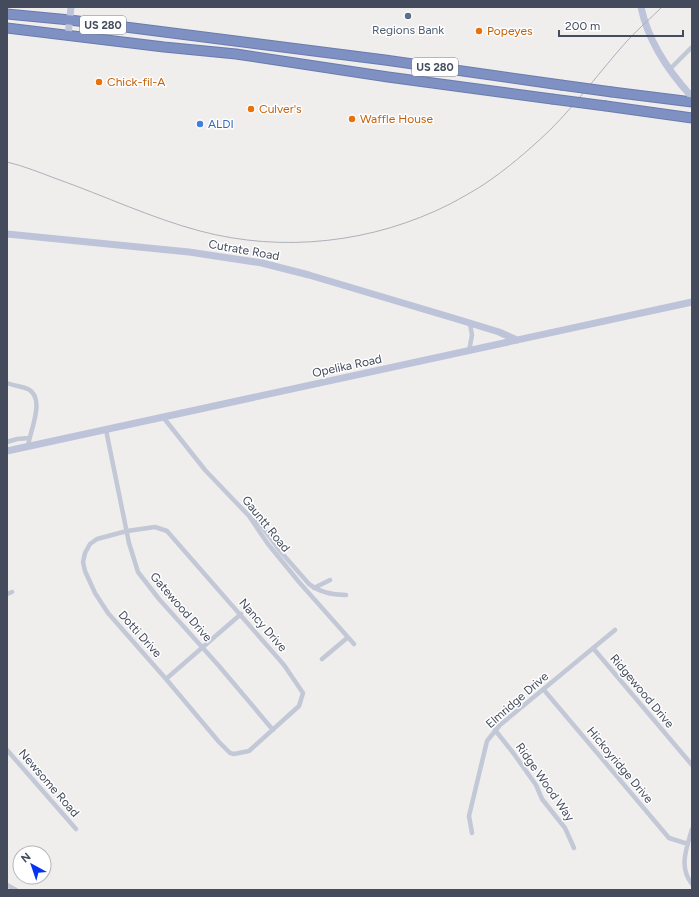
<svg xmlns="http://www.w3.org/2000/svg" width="699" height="897" font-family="Figtree,sans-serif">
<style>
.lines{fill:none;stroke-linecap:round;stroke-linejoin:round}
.highway-casing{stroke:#6a7bae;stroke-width:11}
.street{stroke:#c2c8d6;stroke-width:4.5}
.secondary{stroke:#bdc4d9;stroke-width:7}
.highway{stroke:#7f90c2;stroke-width:9}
.rail{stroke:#aeb0b9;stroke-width:1}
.highway-bridge-casing{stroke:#6a7bae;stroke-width:11;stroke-linecap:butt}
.highway-bridge{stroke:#7f90c2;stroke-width:9}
.service-dot{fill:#5c6f8a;stroke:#fff;stroke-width:1.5}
.food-dot{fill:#e8710a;stroke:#fff;stroke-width:1.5}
.shop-dot{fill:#3f7fe0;stroke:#fff;stroke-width:1.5}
.labels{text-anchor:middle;stroke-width:3;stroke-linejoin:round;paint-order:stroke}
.shield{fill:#fff;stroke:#7b818e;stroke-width:1}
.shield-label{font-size:11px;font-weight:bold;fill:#434b5d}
.service-label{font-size:12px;fill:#4e5e75;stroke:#fff}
.food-label{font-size:12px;fill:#c56008;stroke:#fff;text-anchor:start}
.shop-label{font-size:12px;fill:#366cbe;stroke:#fff;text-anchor:start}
.street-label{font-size:12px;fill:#434b5d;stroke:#fff}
</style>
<rect width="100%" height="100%" fill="#f0eded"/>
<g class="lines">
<defs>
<path id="highway" d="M7,14L70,20L385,60L561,85
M7,28L164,47L236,54L388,77L552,99
M612,92L692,102
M606,106L692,118"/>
</defs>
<use href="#highway" class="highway-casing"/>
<path class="street" d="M669,70L692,47
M469,351L472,335L470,324
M7,383C14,386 21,386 28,389C46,398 30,431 28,446
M163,417L205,470L249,516L268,544L299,582L354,644
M106,430L129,543L138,572L159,599L219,666L273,730
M7,442L17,439L29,438
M253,520L260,524L280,551L309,584C319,592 333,595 346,595
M155,527L167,531L284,665L303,693L299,706L249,751L234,754L230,753L219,742L166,679L108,613L95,593L85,571L83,562L85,553L90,544L97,539L127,531Z
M314,588L330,580
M7,594L12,592
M593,648L692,765
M322,659L347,638
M166,679L241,614
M544,690L669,838L688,844
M495,730L514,754L536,785L542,799L565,828L574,848
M7,750L76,829
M692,829C687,847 678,867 692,884
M472,833L469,816L487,741L500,725L615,630
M7,885L16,890"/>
<path class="secondary" d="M641,7C648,41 669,72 692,97
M68,35L71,7
M7,234L189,252L262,263L309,275L460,320L499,332L517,340
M7,451L692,302"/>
<use href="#highway" class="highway"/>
<path class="rail" d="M7,162C24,166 41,173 57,179C105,196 151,218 200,231C283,253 373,243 450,204C461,198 472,192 483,185C507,169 529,150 550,130C578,102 601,70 627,41C638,29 651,18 662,7"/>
<defs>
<path id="highway-bridge" d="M561,85L612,92
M552,99L606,106"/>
</defs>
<use href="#highway-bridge" class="highway-bridge-casing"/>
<use href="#highway-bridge" class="highway-bridge"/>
</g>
<circle class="service-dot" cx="408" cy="16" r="4"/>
<g class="food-dot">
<circle cx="479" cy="31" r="4"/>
<circle cx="99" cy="82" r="4"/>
<circle cx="251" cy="109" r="4"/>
<circle cx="352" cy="119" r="4"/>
</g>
<circle class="shop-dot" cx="200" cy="124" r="4"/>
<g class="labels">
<g class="shield">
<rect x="80" y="16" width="46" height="18" rx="3"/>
<rect x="412" y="58" width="46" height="18" rx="3"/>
</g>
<g class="shield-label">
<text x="103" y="29">US 280</text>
<text x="435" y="71">US 280</text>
</g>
<g class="service-label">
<text x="408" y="34">Regions Bank</text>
</g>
<g class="food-label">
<text x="487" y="35">Popeyes</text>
<text x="107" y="86">Chick-fil-A</text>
<text x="259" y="113">Culver's</text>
<text x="360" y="123">Waffle House</text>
</g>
<g class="shop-label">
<text x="208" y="128">ALDI</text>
</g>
<g class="street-label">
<text transform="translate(244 250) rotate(10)" y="4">Cutrate Road</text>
<text transform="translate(347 366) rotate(-12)" y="4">Opelika Road</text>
<text transform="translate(266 524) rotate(51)" y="4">Gauntt Road</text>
<text transform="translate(181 607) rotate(49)" y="4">Gatewood Drive</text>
<text transform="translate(263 625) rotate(49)" y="4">Nancy Drive</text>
<text transform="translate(140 634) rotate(48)" y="4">Dotti Drive</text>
<text transform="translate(642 691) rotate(50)" y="4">Ridgewood Drive</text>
<text transform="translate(517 700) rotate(-41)" y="4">Elmridge Drive</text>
<text transform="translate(620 765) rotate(50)" y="4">Hickoyridge Drive</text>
<text transform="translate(545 782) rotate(55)" y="4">Ridge Wood Way</text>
<text transform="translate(49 783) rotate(49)" y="4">Newsome Road</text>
</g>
</g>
<rect width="699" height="897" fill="none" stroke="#434b5d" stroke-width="16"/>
<g transform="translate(32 865) rotate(320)"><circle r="19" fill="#ffffff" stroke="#b4b7be"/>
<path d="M0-3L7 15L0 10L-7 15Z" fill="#0535f2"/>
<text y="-6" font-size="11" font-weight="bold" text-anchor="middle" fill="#434b5d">N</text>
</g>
<path d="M559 30v6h124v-6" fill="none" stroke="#434b5d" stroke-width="2"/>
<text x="565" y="30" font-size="12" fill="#434b5d" stroke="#ffffff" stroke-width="3" paint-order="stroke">200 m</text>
</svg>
